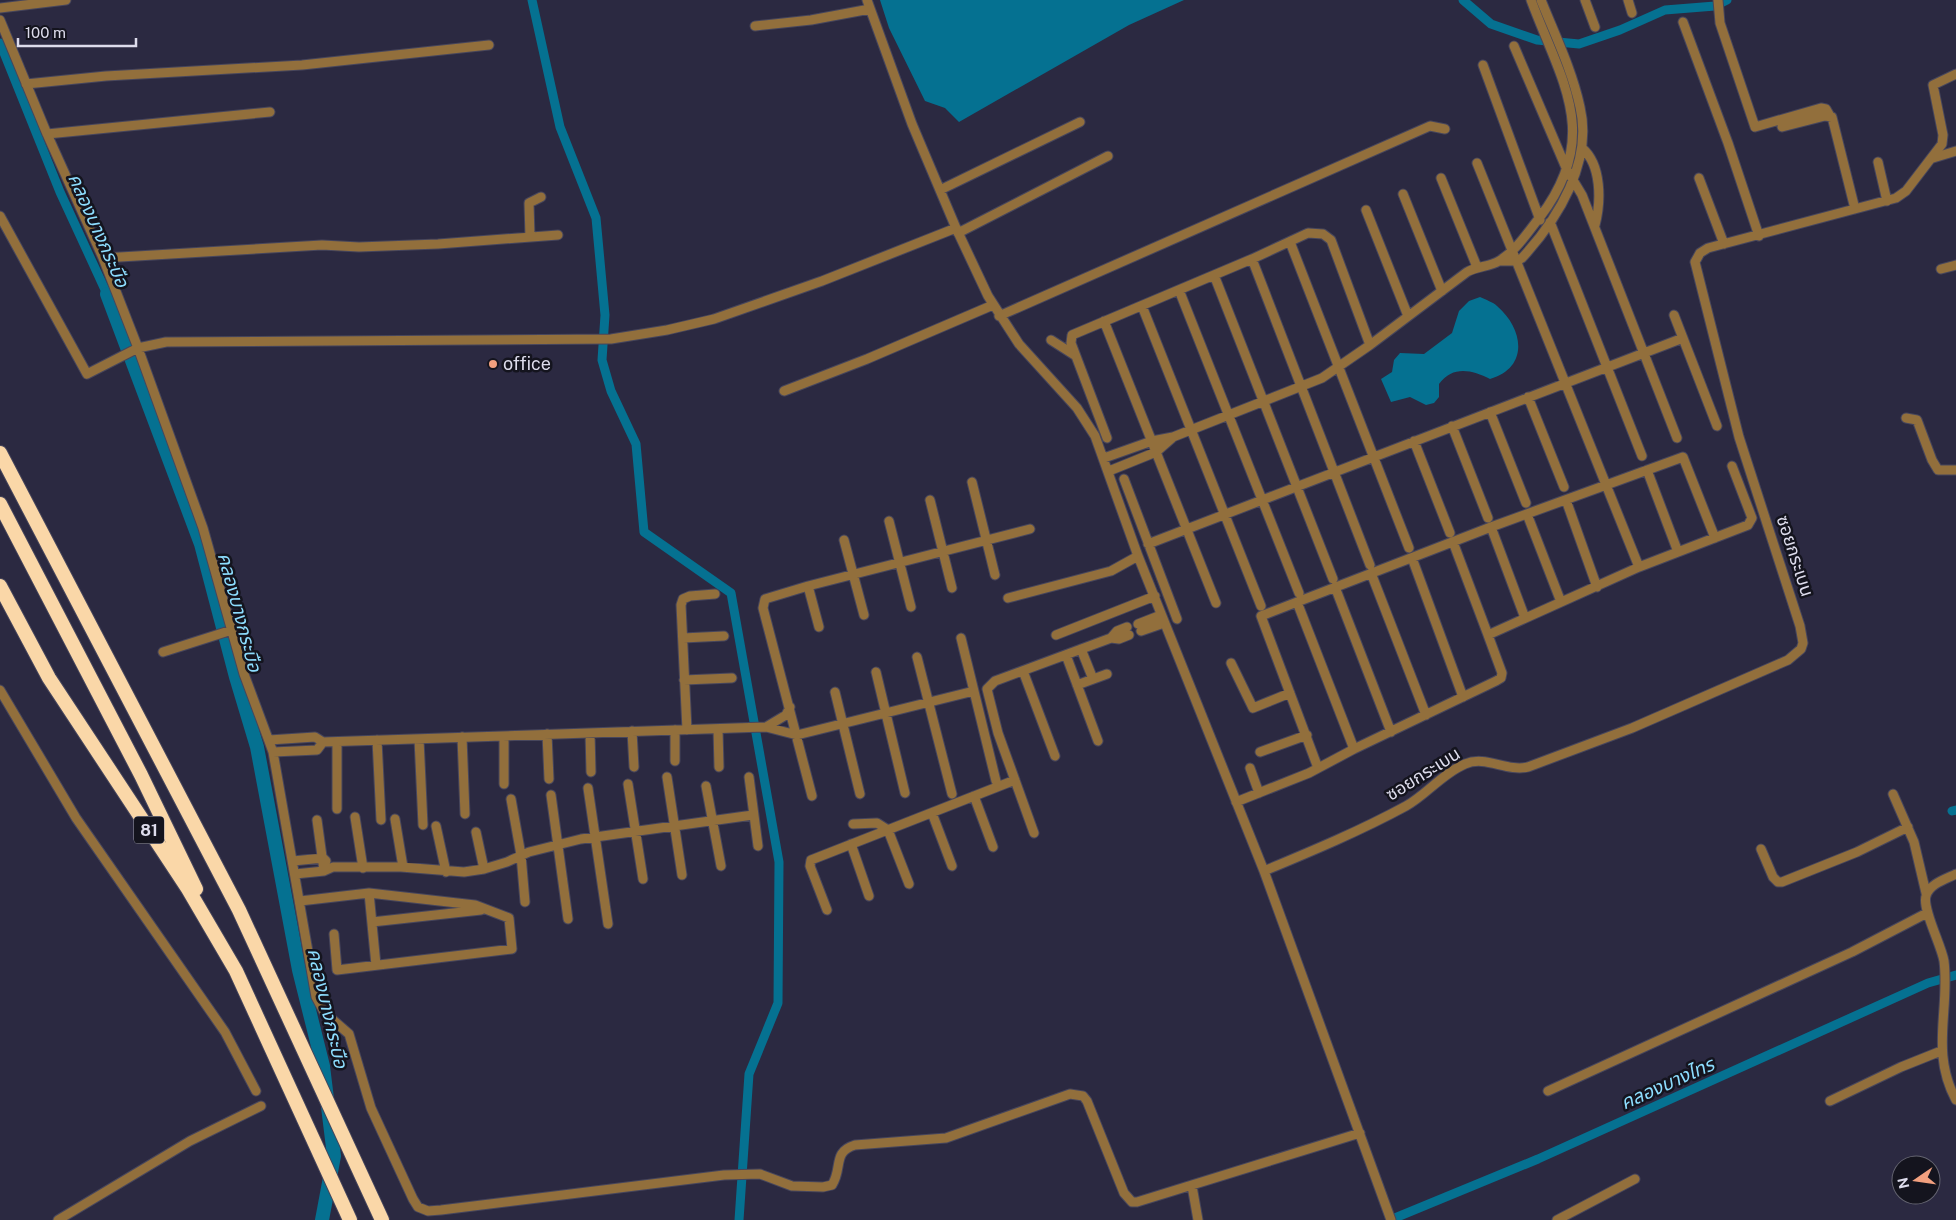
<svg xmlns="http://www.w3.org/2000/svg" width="1956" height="1220" font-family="'Public Sans','Noto Sans Thai',sans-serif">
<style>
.water{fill:#057191}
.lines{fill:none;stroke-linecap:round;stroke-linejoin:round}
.canal{stroke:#057191;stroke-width:9}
.river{stroke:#057191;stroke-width:14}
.minor-casing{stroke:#47465c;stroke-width:11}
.highway-casing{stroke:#47465c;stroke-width:16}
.minor{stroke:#926f3c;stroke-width:9}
.highway{stroke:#fad7a8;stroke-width:14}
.poi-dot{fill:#f2a07f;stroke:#14141e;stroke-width:2}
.labels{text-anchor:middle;stroke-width:5;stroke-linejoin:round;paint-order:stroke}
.shield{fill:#14141e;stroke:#a1a0ae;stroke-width:1}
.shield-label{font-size:16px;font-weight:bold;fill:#dddcec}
.poi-label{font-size:18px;fill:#dddcec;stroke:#14141e;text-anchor:start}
.street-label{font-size:18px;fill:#dddcec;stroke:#14141e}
.water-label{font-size:19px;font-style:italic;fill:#8dddfe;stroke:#14141e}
</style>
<rect width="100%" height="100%" fill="#2b2941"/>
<path class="water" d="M880,0H1184L1129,25L959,122L945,108L925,101L889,28Z
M1480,297C1486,300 1493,302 1497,306C1524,329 1529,368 1490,379C1472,370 1453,365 1439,384V397L1434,403L1426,405L1410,397L1391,402L1381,379L1392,372L1394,360L1400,353L1424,354L1452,333L1459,311L1469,301Z"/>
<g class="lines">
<path class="canal" d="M532,0L560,127L596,218L605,315L602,360L611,391L636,444L644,532L731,593L779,862L778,1003L749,1074L739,1220
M1463,0L1491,24L1537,40L1579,44L1620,30L1665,10L1715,6L1727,0
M0,43L60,192L107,294
M1952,811L1956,810
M1390,1220L1538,1159L1928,983L1956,975"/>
<path class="river" d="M107,294L201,544L236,677L257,747L299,970L323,1066L334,1156L322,1220"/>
<defs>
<path id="minor" d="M867,0L912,124L956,228L988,296L1019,344L1077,408L1095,436L1138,556L1264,871L1391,1220
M1585,0L1595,27
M1628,0L1632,13
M1718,0L1720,23L1755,127L1821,108L1826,109L1830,116
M0,8L66,0
M0,20L47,134L103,258L138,348L203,528L244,674L273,752L316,997L324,1012L349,1034L371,1108L413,1199L418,1207L428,1211L441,1210L724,1175L760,1174L792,1186L823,1187L832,1185C843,1168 832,1152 855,1145L946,1138L1070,1094L1083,1096L1087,1101L1124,1193L1132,1202H1137L1360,1133
M1683,22L1728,143L1759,236
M755,26L811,20L870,9
M1514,46L1567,170L1582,195L1677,438
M1483,65L1540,220
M26,84L106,76L302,65L489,45
M1782,127L1825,116L1832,117L1855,209
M47,134L270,112
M1582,148C1602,165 1601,202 1595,225
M1933,158L1956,151
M1878,162L1887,201
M1477,163L1639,567
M1441,178L1477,267
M1699,178L1724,244
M940,190L1080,122
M1403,194L1442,291
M1366,210L1408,316
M0,216L87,374L138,348L166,342L611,339L667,330L714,319L822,281L956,228
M1550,222L1642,456
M958,233L1108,156
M530,237L529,203L541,197
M1290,242L1409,548
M103,258L322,245L359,247L438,244L558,235
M1252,259L1370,565
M1499,261H1517L1522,258C1558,219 1593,162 1580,107C1572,70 1555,35 1541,0
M1941,269L1956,265
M1214,275L1333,579
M1179,290L1299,593
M1142,306L1261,606
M1674,315L1717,426
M999,316L1430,126L1445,129
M1104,321L1216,603
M1051,340L1076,356
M784,391L867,359L993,305
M1528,397L1564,487
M1490,412L1526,503
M1906,418L1917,420L1932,460L1938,470H1956
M1452,426L1488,518
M1107,438L1071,343L1072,335L1252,259L1308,233L1323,234L1331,240L1370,345
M1414,441L1450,533
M1104,458L1152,441L1173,437L1322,378L1370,345L1467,272C1477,266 1489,267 1499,261C1517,250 1527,233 1540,217C1602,135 1562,83 1531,0
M1647,470L1678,552
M1109,471L1156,452L1172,438
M1124,479L1177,619
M972,482L995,575
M930,500L952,588
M1566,500L1597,587
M1527,514L1561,602
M889,521L911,607
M1491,527L1525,618
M844,540L864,615
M1453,542L1488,635
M1148,544L1683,338
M1412,558L1463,697
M1371,573L1426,715
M808,586L819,627
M1335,587L1391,732
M1008,598L1111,571L1138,556
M1297,602L1354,749
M1138,624L1161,615
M1141,631L1164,623
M1056,635L1155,596
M683,638L724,636
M961,638L996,781
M1111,638L1117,631L1127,627
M1081,649L1093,679
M163,652L232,630
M1066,655L1098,741
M917,657L952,794
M1231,663L1253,708L1290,693
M1023,671L1055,756
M876,672L905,793
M684,680L732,678
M1077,685L1107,674
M0,690L76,818L225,1032L256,1091
M835,692L860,794
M766,727L786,715L790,707
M718,729L719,767
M675,730V761
M687,730L681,605L683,599L690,596L715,594
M632,731L634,767
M590,733L591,772
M547,734L549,779
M504,736V784
M462,737L465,814
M419,739L423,825
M269,740L315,737L323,742L766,727L797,735L974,691
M377,740L381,820
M337,742V809
M273,752L317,750L323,742
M1260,752L1307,735
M1250,768L1259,793
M1318,768L1261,616L1491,527L1683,457L1715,538
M667,777L682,875
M749,777L758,846
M628,784L643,879
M706,786L721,866
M588,788L608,924
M1893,794L1914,842L1926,893
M551,795L568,919
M812,796L763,608L765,599L808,586L1030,529
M974,796L993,847
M511,799L521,855L525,902
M1236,802L1309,773L1354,749L1496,681L1501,678L1502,673L1488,635L1639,567L1748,525L1752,518L1732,466
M932,813L952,866
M355,817L363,868
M395,819L403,867
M317,820L324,871
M853,824L877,823L888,830L909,884
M436,826L446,872
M476,832L484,869
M1034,833L998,733L987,689L995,681L1111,638L1119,639L1129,635
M851,844L869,896
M1761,849L1773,877L1778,882H1782L1857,852L1908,827
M293,861L323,858L326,861
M1264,871C1312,851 1360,831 1406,806C1426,795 1443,773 1465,764C1486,755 1506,772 1528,767L1632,728L1788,660L1801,649L1803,643L1800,626L1739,437L1695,262L1700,253L1708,248L1896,198L1906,191L1942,144L1943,135L1933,85L1956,74
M295,874L324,871L333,867H401L464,872L484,869L507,862L529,852L581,839L753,815
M1956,874C1946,879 1929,884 1926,896C1922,909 1941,944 1944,961C1950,1010 1930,1052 1956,1100
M369,893L376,965
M300,901L369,893L475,905L509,918L512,949L337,970L334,934
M827,910L810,866L811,860L1015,780
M372,922L481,910
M1548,1091L1852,952L1927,913
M1830,1101L1901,1067L1941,1051
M1192,1186L1198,1220
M58,1220L190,1141L261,1106
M1557,1220L1635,1179"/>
<path id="highway" d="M0,453L239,910L382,1220
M0,504L141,775L196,889
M0,586L49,678L188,889L236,971L350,1220"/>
</defs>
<use href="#minor" class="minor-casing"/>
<use href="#highway" class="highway-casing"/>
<use href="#minor" class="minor"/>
<use href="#highway" class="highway"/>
</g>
<circle class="poi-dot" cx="493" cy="364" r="5"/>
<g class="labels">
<rect class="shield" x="134" y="816.5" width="30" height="27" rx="4"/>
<g class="shield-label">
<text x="149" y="836">81</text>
</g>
<g class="poi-label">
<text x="503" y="370">office</text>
</g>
<g class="street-label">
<text transform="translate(1795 556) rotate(72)" y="6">ซอยกระเบน</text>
<text transform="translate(1423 774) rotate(-32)" y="6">ซอยกระเบน</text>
</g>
<g class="water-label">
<text transform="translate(99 230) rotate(66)" y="7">คลองบางกระบือ</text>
<text transform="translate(240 612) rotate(75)" y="7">คลองบางกระบือ</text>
<text transform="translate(328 1008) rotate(77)" y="7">คลองบางกระบือ</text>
<text transform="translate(1667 1083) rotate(-24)" y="7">คลองบางไทร</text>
</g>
</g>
<g transform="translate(1916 1180) rotate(257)"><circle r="24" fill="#14141e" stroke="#646470"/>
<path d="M0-4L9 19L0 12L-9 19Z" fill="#f2a07f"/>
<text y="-8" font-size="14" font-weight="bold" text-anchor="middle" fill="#dddcec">N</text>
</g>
<path d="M18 38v8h118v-8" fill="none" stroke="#dddcec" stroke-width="2.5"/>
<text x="25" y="38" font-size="15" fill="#dddcec" stroke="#14141e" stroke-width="4" paint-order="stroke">100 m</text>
</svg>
